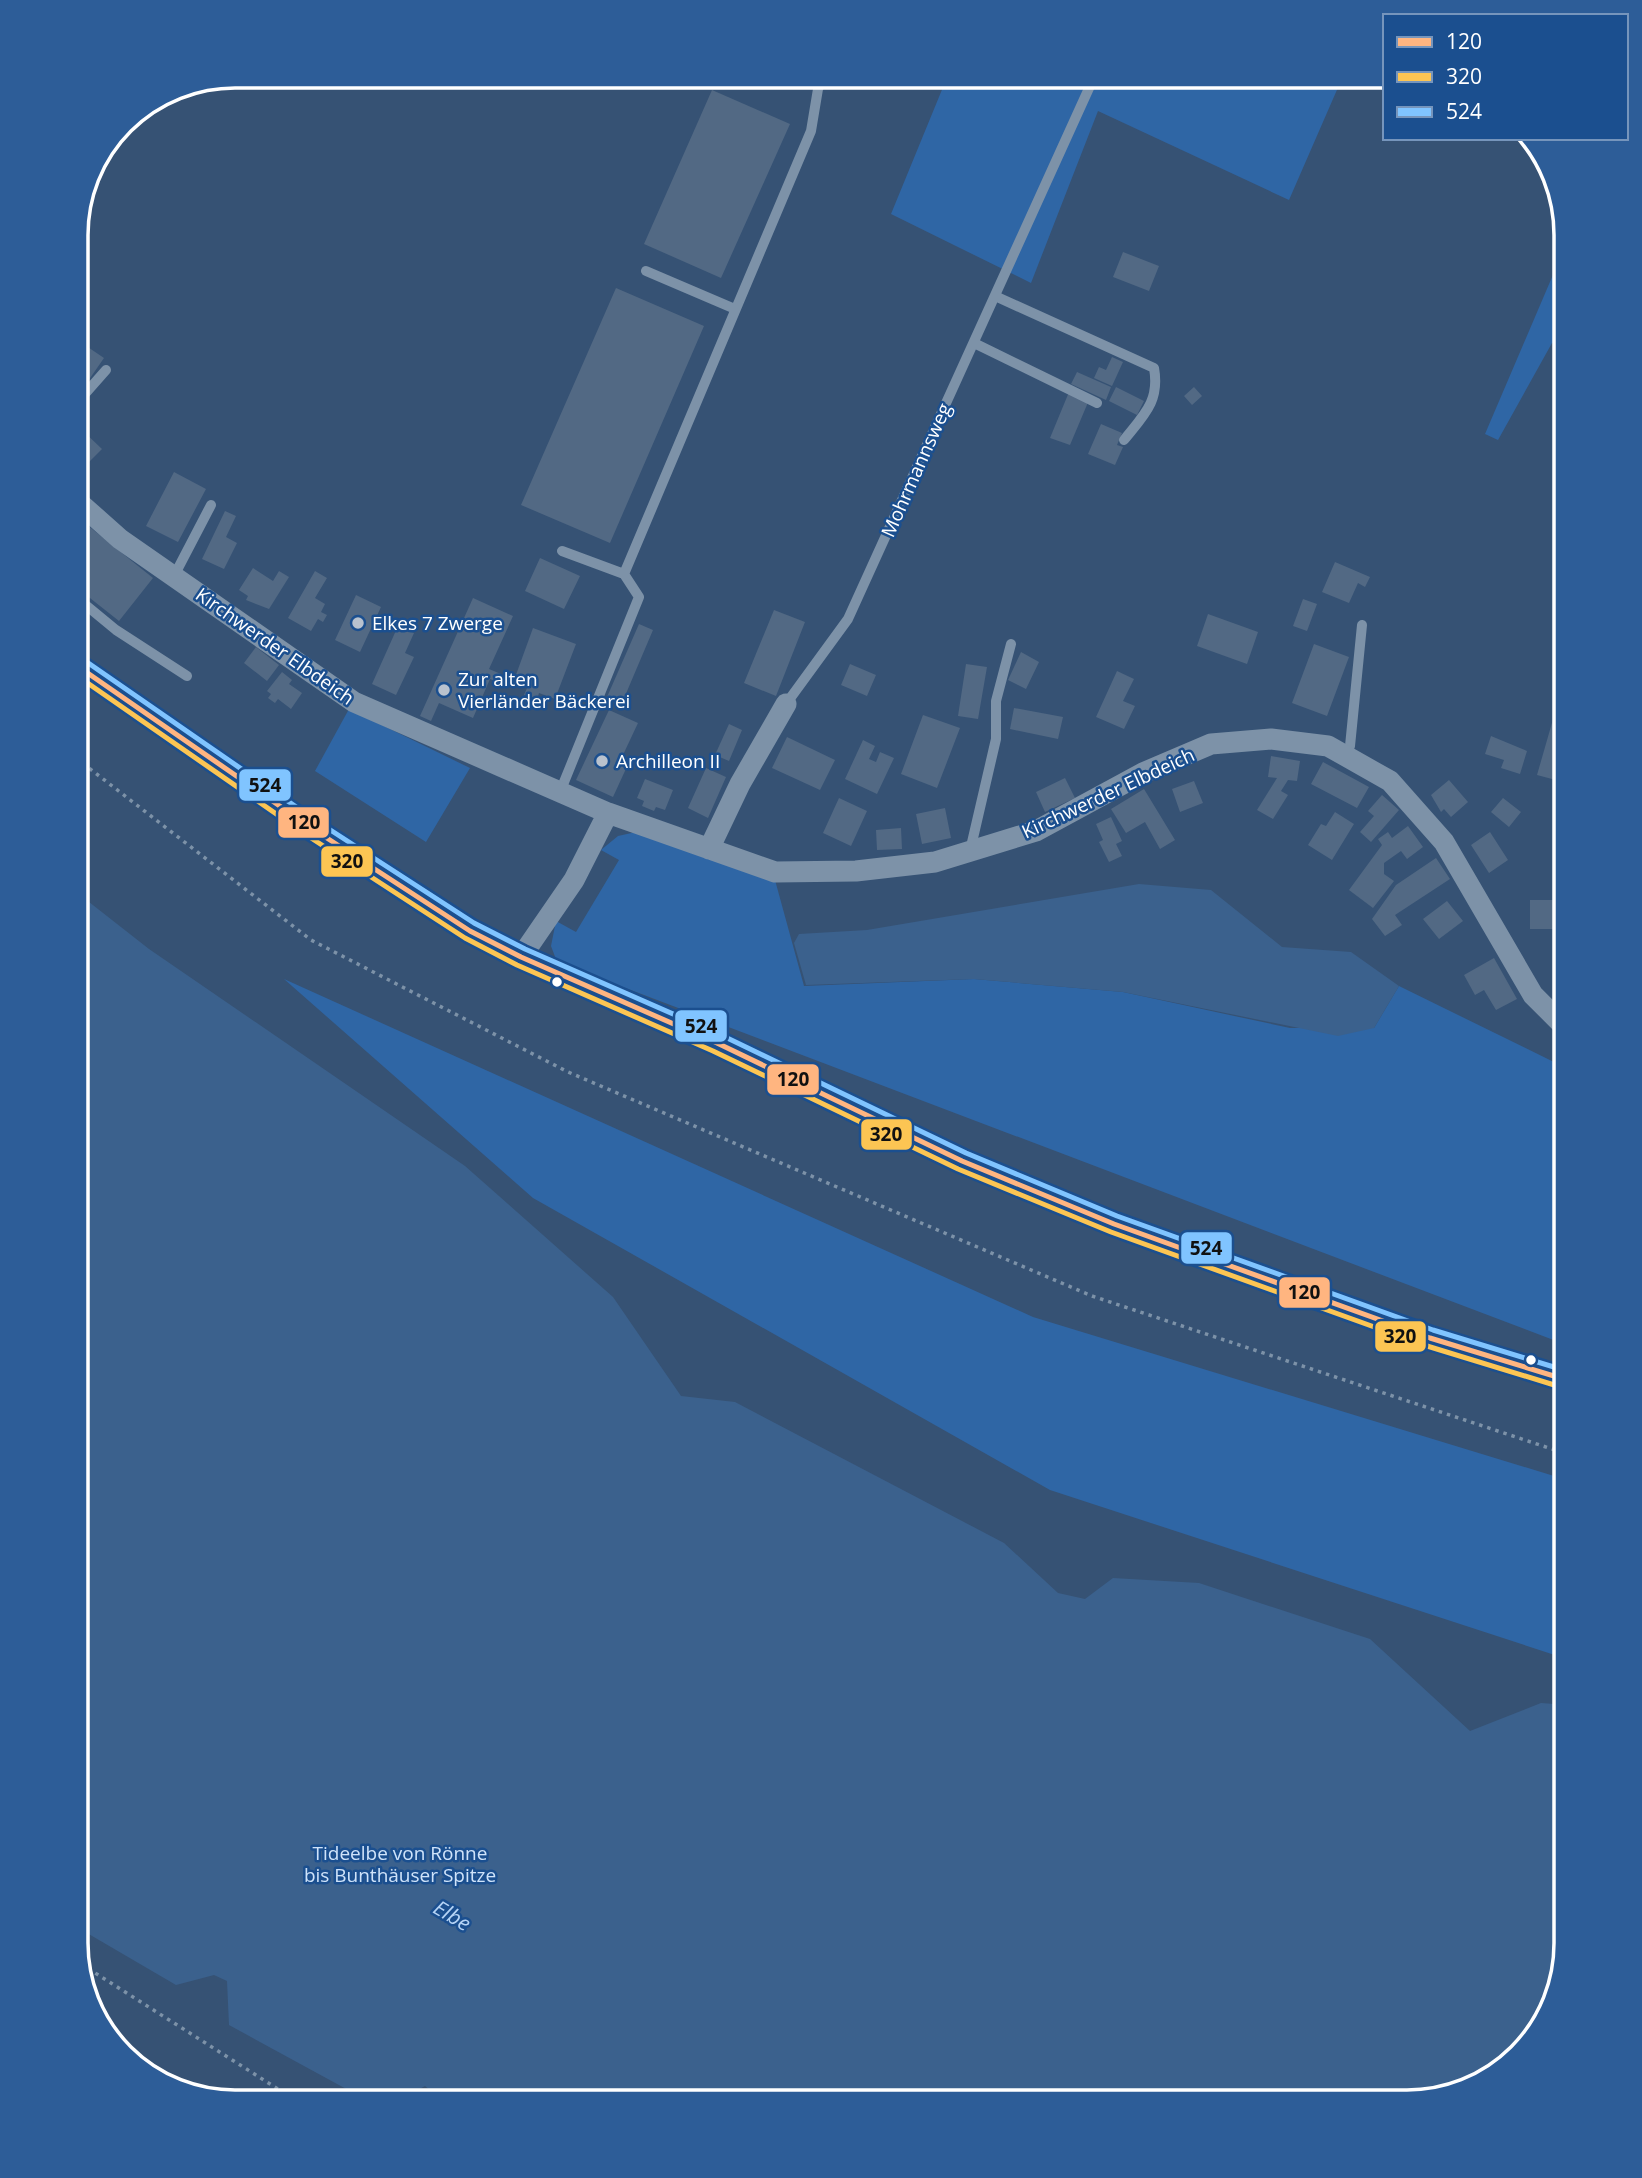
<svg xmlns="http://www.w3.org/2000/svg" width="1642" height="2178" font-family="'Open Sans',sans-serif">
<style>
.green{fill:#2f66a5}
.water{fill:#3b618d}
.building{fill:#526984}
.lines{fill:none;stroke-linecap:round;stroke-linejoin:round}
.path{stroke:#7d92a8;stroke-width:3.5;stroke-dasharray:3.5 5;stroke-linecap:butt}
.service{stroke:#7d92a8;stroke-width:10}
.minor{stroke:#7d92a8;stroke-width:21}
.tertiary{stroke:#7d92a8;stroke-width:24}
.bus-1-casing{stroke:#1b4f8f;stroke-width:10}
.bus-2-casing{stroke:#1b4f8f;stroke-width:10}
.bus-3-casing{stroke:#1b4f8f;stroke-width:10}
.bus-1{stroke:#ffb580;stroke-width:5}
.bus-2{stroke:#fcc553;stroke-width:5}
.bus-3{stroke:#80c4ff;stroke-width:5}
.poi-dot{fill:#b9c2ce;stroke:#1b4f8f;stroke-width:2.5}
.bus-dot{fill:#fff;stroke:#1b4f8f;stroke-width:2.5}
.labels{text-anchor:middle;stroke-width:5;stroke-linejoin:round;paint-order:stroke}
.street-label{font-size:19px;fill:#fff;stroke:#1b4f8f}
.poi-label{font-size:19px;fill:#fff;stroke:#1b4f8f;text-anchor:start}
.park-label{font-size:19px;fill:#cfe3fa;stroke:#1b4f8f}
.water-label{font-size:21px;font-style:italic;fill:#b5d3f5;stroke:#1b4f8f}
.rim{fill:none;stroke:#fff;stroke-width:3.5}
.line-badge{stroke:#1b4f8f;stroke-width:2.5}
.pale-badge-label{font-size:19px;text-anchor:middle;font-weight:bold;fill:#111}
</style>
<rect width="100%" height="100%" fill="#365274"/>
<path class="green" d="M948,75L1343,76L1289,200L1098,111L1031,283L891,214Z
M1567,242V370L1564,365L1566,343H1552L1498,440L1485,434Z
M349,709L470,768L426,842L315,771Z
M636,832L775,880L804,986L974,979L1123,992L1290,1028H1374L1399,986L1560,1065L1567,1055V1338L1564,1344L557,962L551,946L556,921L576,932L619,860L601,850L618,836Z
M284,979L1033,1317L1567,1480V1659L1050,1490L533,1198Z"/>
<path class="water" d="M1139,884L1211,890L1282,947L1351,952L1399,986L1374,1028L1338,1036L1123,992L974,979L806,985L794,943L799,934L867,930Z
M75,891L149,949L465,1166L613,1297L681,1396L735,1402L1004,1543L1058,1593L1085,1599L1113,1578L1199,1583L1370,1639L1470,1731L1541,1703L1567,1705V1944L1546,2023L1496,2076L1408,2103H445L425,2086L394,2103H372L229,2025L227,1981L214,1975L176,1985L75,1926Z"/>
<path class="building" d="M712,90L790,124L721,278L644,244Z
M1123,252L1159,266L1149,291L1113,277Z
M616,288L704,326L610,543L521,505Z
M76,339L104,358L86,384L76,376Z
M1112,357L1123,362L1112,386L1094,378L1099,367L1106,370Z
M1077,372L1111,387L1106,400L1071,384Z
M1116,387L1144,401L1137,415L1109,401Z
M1194,387L1202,396L1192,405L1184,396Z
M1069,392L1089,400L1070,445L1050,438Z
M1101,424L1122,433L1117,445L1123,447L1115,465L1088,454Z
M81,429L102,449L76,475V435Z
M174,472L206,489L178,542L146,526Z
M225,511L236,516L226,537L237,543L224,569L202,559Z
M76,516L153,578L119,621L76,587Z
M540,558L580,576L564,609L525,591Z
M1335,562L1370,577L1365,587L1358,583L1349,603L1322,592Z
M253,568L273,581L279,571L289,577L269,609L246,600L248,596L239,590Z
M315,571L327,578L315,598L325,604L321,612L327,615L323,622L318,619L311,631L288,618Z
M356,595L381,607L360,652L335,640Z
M473,598L513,616L489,669L501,674L497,682L490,679L473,718L439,703L431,721L420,716Z
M1303,599L1317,604L1307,631L1293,626Z
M774,610L805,622L776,696L744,683Z
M1208,614L1258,632L1247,664L1197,646Z
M639,624L653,630L622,703L607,697Z
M398,626L414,633L405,653L414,657L396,695L372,684Z
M533,628L576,644L555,699L539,693L537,700L524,695L527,688L513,683Z
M1314,644L1349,657L1327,716L1292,703Z
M256,647L279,665L267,681L244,663Z
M1021,652L1039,662L1026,689L1008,680Z
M850,664L876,675L867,696L841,685Z
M966,664L987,667L978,719L958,716Z
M1117,671L1134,679L1123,701L1135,706L1124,729L1096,717Z
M282,672L292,680L289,684L302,693L291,709L278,699L275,703L268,698L271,694L267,691Z
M1566,674H1567V783L1537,775Z
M1014,708L1063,717L1058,739L1010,729Z
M609,710L638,723L622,757L630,760L613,797L576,780Z
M923,715L960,728L937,788L901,774Z
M729,724L742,730L729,761L715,755Z
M1491,736L1527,751L1520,774L1501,768L1504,760L1485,754Z
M787,737L835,760L820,790L772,768Z
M863,740L875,746L869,759L876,762L880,752L894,758L877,794L845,779Z
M1271,756L1300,761L1297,781L1288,780L1281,791L1288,795L1273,819L1257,810L1277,778L1268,777Z
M1323,762L1369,787L1357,808L1311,784Z
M706,768L726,777L708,818L688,808Z
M1065,778L1075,798L1045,812L1036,792Z
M645,779L673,790L665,810L656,807L654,811L642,806L644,801L637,798Z
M1449,780L1468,802L1451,817L1444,809L1441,812L1431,795Z
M1194,781L1203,803L1180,812L1172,789Z
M1144,789L1175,840L1160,849L1145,822L1126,833L1111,809Z
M1382,795L1399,810L1371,842L1360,832L1374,816L1368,811Z
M839,798L867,811L851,846L823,833Z
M1503,798L1521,812L1509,827L1491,812Z
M945,808L951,838L922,844L916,814Z
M1335,812L1354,824L1332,860L1308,845L1321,824L1326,826Z
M1111,817L1122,841L1116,844L1122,856L1109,862L1099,842L1103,840L1096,824Z
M1408,826L1423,847L1407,859L1401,851L1384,863V874L1394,881L1373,908L1349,890L1382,845L1378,839L1388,832L1392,838Z
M901,828L902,849L877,850L876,830Z
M1490,832L1508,860L1489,873L1471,845Z
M1436,858L1450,879L1395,915L1402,925L1385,936L1372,919L1396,885Z
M1530,900H1567V929H1530Z
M1447,901L1463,921L1439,939L1423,919Z
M1494,958L1517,999L1496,1010L1484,990L1475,995L1464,975Z"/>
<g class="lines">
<path class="path" d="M76,758L311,940L568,1072L1092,1296L1567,1454
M81,1964L300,2103"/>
<path class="service" d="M646,271L735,309
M995,296L1154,368C1160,401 1144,415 1124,440
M974,343L1097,403
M76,404L106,370
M624,574L811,131L818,89L824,75
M174,576L211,505
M76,597L116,630L187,676
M786,704L848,619L1095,75
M1344,755L1350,746L1362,625
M560,792L639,597L624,574L562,551
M970,851L996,739V701L1011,644
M1556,1377L1567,1353"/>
<path class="minor" d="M76,500L120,539L354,702L608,813L775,872L856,871L935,862L1036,831L1143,773L1211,744L1271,739L1328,746L1390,781L1444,842L1533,995L1567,1029
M709,849L740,784L786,704
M521,957L574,880L608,813"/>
<path class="tertiary" d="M76,665L313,829L470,931L521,957L717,1043L962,1161L1114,1224L1430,1338L1567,1380"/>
<defs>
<path id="bus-1" d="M76,665L313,829L470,931L521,957L717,1043L962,1161L1114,1224L1430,1338L1567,1380"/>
<path id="bus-2" d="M76,675L308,836L465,938L517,965L713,1051L958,1169L1111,1232L1427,1346L1564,1388"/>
<path id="bus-3" d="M81,658L318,822L474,923L525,949L721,1035L966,1153L1117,1216L1433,1330L1567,1371"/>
</defs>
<use href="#bus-1" class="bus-1-casing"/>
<use href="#bus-2" class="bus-2-casing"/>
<use href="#bus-3" class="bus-3-casing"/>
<use href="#bus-1" class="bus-1"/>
<use href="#bus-2" class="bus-2"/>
<use href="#bus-3" class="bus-3"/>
</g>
<g class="poi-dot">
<circle cx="358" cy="623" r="7"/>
<circle cx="444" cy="690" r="7"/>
<circle cx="602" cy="761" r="7"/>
</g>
<g class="bus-dot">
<circle cx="557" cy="982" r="6"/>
<circle cx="1531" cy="1360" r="6"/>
</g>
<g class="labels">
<g class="street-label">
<text transform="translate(916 470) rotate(-66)" y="7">Mohrmannsweg</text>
<text transform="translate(275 646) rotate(35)" y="7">Kirchwerder Elbdeich</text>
<text transform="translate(1108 793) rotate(-25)" y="7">Kirchwerder Elbdeich</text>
</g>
<g class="poi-label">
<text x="372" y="630">Elkes 7 Zwerge</text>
<text x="458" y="686">Zur alten<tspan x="458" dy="22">Vierländer Bäckerei</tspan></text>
<text x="616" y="768">Archilleon II</text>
</g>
<g class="park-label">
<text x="400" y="1860">Tideelbe von Rönne<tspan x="400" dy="22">bis Bunthäuser Spitze</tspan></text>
</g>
<g class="water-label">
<text transform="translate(452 1916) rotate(31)" y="7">Elbe</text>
</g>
</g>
<path d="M0 0H1642V2178H0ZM235 88H1407A147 147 0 0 1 1554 235V1943A147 147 0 0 1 1407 2090H235A147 147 0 0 1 88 1943V235A147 147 0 0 1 235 88Z" fill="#2d5d98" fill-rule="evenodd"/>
<path class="rim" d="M235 88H1407A147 147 0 0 1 1554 235V1943A147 147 0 0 1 1407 2090H235A147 147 0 0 1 88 1943V235A147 147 0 0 1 235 88Z"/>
<g class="line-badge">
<rect x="238" y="768" width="54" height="34" rx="7" fill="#80c4ff"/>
<rect x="277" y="806" width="53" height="33" rx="7" fill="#ffb580"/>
<rect x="320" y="845" width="54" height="33" rx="7" fill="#fcc553"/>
<rect x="674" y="1009" width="54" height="34" rx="7" fill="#80c4ff"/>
<rect x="766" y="1063" width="54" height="33" rx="7" fill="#ffb580"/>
<rect x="860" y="1118" width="53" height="33" rx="7" fill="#fcc553"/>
<rect x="1180" y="1231" width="53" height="34" rx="7" fill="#80c4ff"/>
<rect x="1278" y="1276" width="53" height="33" rx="7" fill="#ffb580"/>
<rect x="1374" y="1320" width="53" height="33" rx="7" fill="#fcc553"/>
</g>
<g class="pale-badge-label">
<text x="265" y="792">524</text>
<text x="304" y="829">120</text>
<text x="347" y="868">320</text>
<text x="701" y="1033">524</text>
<text x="793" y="1086">120</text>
<text x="886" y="1141">320</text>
<text x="1206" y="1255">524</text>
<text x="1304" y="1299">120</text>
<text x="1400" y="1343">320</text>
</g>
<rect x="1383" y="14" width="245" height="126" fill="#1b4f8f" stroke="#7695bc" stroke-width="2"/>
<rect x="1397" y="37" width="35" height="10" fill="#ffb580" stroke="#7695bc" stroke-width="2"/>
<text x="1446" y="49" font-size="21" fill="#ffffff">120</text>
<rect x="1397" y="72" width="35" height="10" fill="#fcc553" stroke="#7695bc" stroke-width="2"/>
<text x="1446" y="84" font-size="21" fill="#ffffff">320</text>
<rect x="1397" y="107" width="35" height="10" fill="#80c4ff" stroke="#7695bc" stroke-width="2"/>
<text x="1446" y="119" font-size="21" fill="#ffffff">524</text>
</svg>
